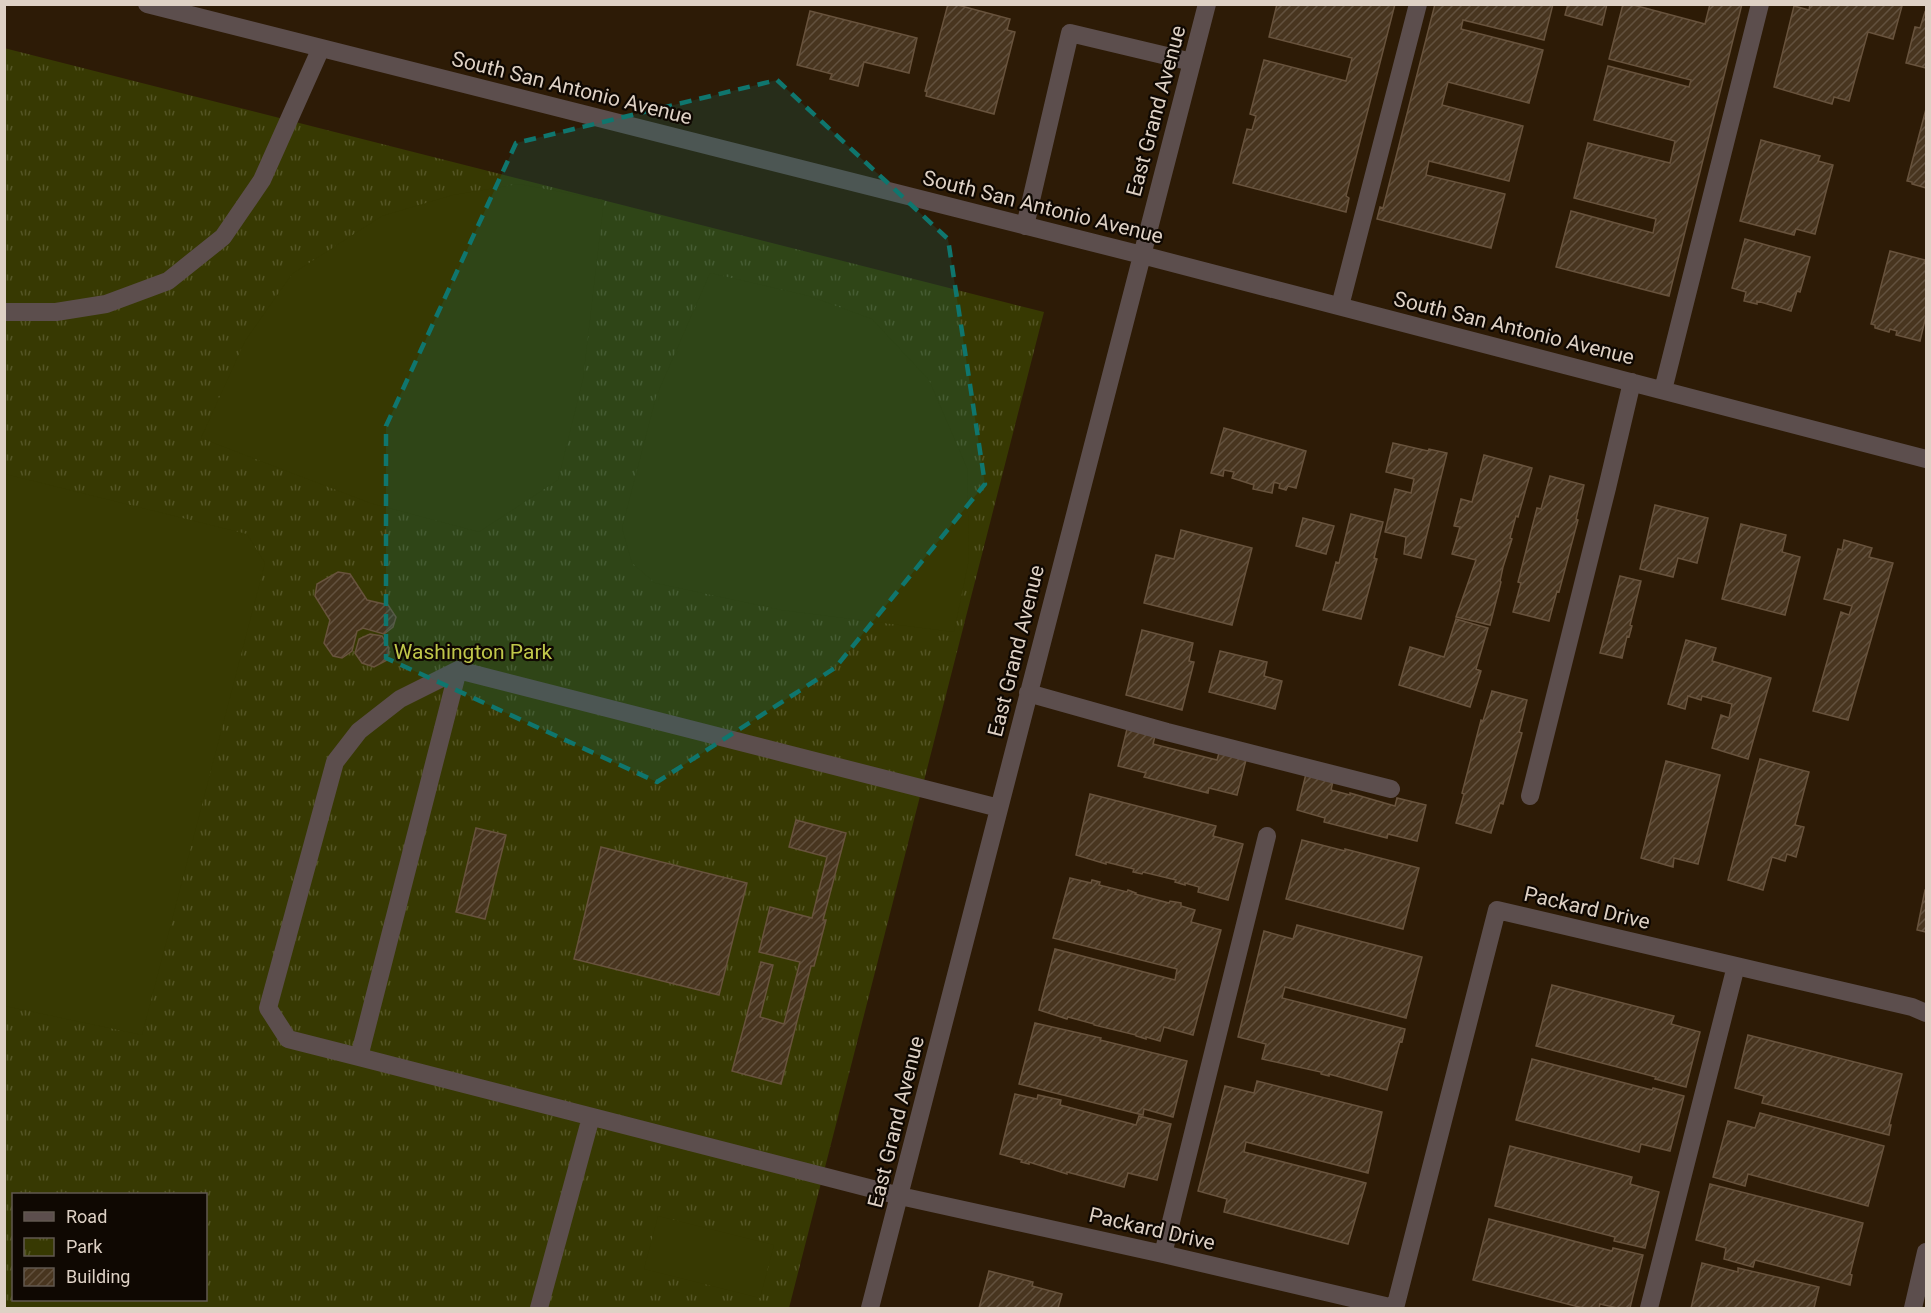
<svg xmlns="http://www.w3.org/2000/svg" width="1931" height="1313" font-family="Roboto,sans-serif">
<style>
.park{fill:url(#park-tufts);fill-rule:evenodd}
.garden{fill:#373902}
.building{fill:url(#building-hatch);stroke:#68533d;stroke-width:1.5}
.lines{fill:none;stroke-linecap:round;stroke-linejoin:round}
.minor{stroke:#5c4e4d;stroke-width:18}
.marked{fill:#0f766e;fill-opacity:0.2;stroke:#0f766e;stroke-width:4.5;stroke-dasharray:12 8;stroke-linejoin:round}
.labels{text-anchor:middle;stroke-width:4.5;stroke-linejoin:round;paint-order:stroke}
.street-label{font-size:21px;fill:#ded1c5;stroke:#0f0802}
.park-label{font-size:21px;fill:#c0c74a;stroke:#0f0802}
</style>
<defs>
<pattern id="park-tufts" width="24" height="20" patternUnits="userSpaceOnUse" patternTransform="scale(1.5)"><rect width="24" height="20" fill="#373902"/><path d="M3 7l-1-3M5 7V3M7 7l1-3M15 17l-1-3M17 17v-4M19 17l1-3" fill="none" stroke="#545525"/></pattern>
<pattern id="building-hatch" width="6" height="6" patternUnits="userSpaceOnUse" patternTransform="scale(1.5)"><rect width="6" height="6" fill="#48351f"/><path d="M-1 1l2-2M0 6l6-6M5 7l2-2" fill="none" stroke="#62513e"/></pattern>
</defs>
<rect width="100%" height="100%" fill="#2d1b06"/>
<path class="park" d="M4,48L1044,312L789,1308H5ZM14,1194H206V1300H14Z"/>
<path class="garden" d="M519,184L604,200L583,379L558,480L479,532L370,503L201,438L245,341L292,274L382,216L453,195Z
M710,273L809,296L872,319L929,380L967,468L969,559L954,632L781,610L655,583L632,563L622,528L656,397Z
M5,474L247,534L265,563L142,1035L5,1006Z
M658,1216L774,1245L760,1298L644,1269Z"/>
<path class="building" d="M948,4H954L1010,19L1007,30L1015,32L994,114L926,96L927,92L925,91Z
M1277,4H1395L1346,196L1349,198L1346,212L1233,183L1247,129L1252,130L1256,116L1250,114L1264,60L1346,81L1352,58L1269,37Z
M1435,4H1553L1544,40L1463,20L1461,29L1543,50L1529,103L1448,82L1442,105L1523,126L1509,181L1429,161L1426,175L1505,194L1491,248L1377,219L1380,207L1383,208Z
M1568,4H1607L1602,25L1565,15Z
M1623,4H1630L1705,24L1710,4H1742L1669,296L1556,267L1571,211L1653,233L1656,219L1574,198L1588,143L1670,163L1675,141L1594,120L1608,66L1689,87L1691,80L1609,59Z
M1810,4H1900L1902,6L1893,39L1868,32L1849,101L1834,97L1832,104L1774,87L1794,6L1809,10Z
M810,11L917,38L909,73L864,62L858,86L830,79L832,74L797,65Z
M1925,12L1926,13V68L1906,63L1915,27L1920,28Z
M1926,109V188L1912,184V182L1907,181Z
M1761,140L1820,156L1818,161L1833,165L1815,234L1796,229L1794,235L1740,221Z
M1745,239L1810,257L1800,292L1797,291L1791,311L1757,301V304L1744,301L1746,292L1732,288Z
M1890,251L1925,260L1924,263L1926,264V316L1920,341L1896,335L1897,331L1890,329L1889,332L1875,328V325L1871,324Z
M1224,428L1306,451L1296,488L1288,486L1286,490L1279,488L1280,484L1274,482L1272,493L1253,489L1254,485L1232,478L1234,472L1224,470L1223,476L1211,473Z
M1393,443L1428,451L1429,449L1447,453L1421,558L1404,554L1406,537L1385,532L1395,489L1411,493L1414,479L1386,472Z
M1484,455L1532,468L1518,517L1516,516L1510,538L1512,539L1503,567L1500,581L1501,582L1490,625L1456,617L1476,560L1452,554L1460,527L1454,526L1461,499L1472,502Z
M1550,476L1584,485L1576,519L1578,520L1559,592L1557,591L1549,621L1513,612L1521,583L1518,582L1537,508L1541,509Z
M1655,505L1708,518L1697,563L1678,558L1673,577L1640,569Z
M1351,514L1383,522L1374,558L1377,559L1361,619L1323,610L1336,562L1339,563Z
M1303,518L1334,526L1326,554L1296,546Z
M1741,524L1786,535L1782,552L1800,557L1785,615L1722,599Z
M1181,530L1252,548L1232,625L1144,603L1156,555L1174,559Z
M1844,540L1872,548L1869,557L1893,563L1848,720L1813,711L1841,612L1849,615L1852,606L1824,599L1838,549L1842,550Z
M338,572L350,574L367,600L388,605L396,617L393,627L384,634L363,628L357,631L352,651L342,658L333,656L324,643L330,620L315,596L317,584Z
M1620,576L1641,581L1630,625L1632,626L1629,637L1627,636L1622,658L1600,653Z
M1456,619L1488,628L1476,669L1481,671L1470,707L1399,685L1410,647L1444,657Z
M1142,630L1193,643L1189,661L1194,662L1182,710L1126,695Z
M370,634L382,636L389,648L387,660L374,667L362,663L355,653L359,639Z
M1686,640L1716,648L1712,661L1771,678L1748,759L1712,748L1721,715L1729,718L1732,704L1702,696L1701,700L1688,696L1685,709L1668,704Z
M1220,651L1267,662L1264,676L1282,681L1275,709L1209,692Z
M1492,691L1527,700L1519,732L1522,733L1503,804L1500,803L1491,833L1456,823L1464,794L1462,793L1481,720L1483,721Z
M1127,729L1155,736L1153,744L1217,760L1219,753L1246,760L1237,795L1209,788L1208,793L1144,777L1146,773L1118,766Z
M1760,759L1809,772L1795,825L1804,827L1796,857L1787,854L1785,861L1772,857L1763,890L1728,880Z
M1666,761L1720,775L1698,864L1674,858L1673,867L1641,858Z
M1306,774L1333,781L1331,790L1350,795V793L1395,806L1397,798L1426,805L1417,841L1388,834L1387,838L1324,822L1325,818L1297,810Z
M1090,794L1216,826L1213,836L1243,844L1228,900L1198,892L1199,887L1185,883V885L1175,882L1176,880L1143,872L1142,874L1133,872L1134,869L1106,862V864L1076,855Z
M796,820L846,833L823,920H826L814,966H811L781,1084L732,1071L761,962L773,965L760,1017L784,1024L800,962L759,952L770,907L812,918L827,857L789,847Z
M476,828L506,835L485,919L456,912Z
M1302,840L1345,851V849L1419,868L1403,929L1286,899Z
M601,847L747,883L719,995L574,959Z
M1070,878L1091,883L1092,880L1100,882L1099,885L1127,892L1128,890L1136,893L1135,894L1169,903L1170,901L1181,903V906L1195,910L1191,922L1221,930L1193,1035L1164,1027L1160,1041L1146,1037V1039L1136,1036V1035L1094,1025V1024L1068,1017L1067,1019L1039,1010L1055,949L1175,980L1177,969L1053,938Z
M1925,890H1926V932L1917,930Z
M1297,925L1422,957L1406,1018L1285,987L1282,998L1405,1029L1402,1042L1400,1041L1387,1090L1329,1074V1076L1321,1074V1072L1262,1059L1266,1044L1238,1037L1264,931L1293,939Z
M1552,985L1674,1016L1671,1024L1700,1032L1686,1087L1655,1079L1656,1077L1536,1046Z
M1035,1023L1101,1038L1100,1040L1187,1061L1173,1117L1144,1109L1143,1115L1019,1084Z
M1748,1035L1902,1074L1889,1125H1891L1889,1135L1762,1103L1764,1096L1735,1088Z
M1532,1059L1652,1090L1653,1088L1684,1096L1670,1151L1641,1144L1639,1152L1516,1120Z
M1257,1081L1382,1112L1368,1173L1246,1142L1244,1152L1366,1183L1348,1244L1224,1212L1227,1199L1198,1191L1225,1086L1254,1093Z
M1015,1094L1037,1099L1038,1095L1061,1100L1060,1105L1136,1125L1139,1116L1171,1124L1157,1180L1128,1173L1124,1187L1067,1172V1174L1029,1162V1164L1021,1162L1022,1160L1000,1154Z
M1760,1113L1884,1146L1868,1206L1748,1174L1745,1186L1713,1177L1728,1121L1755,1128Z
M1510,1146L1632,1177L1630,1184L1659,1192L1645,1248L1614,1241L1615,1237L1495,1206Z
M1710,1184L1863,1223L1850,1274L1852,1275L1850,1285L1755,1260L1753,1267L1724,1259L1726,1248L1696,1240Z
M1489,1219L1612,1251L1613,1248L1643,1255L1630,1308H1617L1600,1304L1599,1308H1583L1473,1280Z
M1702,1263L1738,1272V1268L1819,1287L1814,1308H1691Z
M989,1271L1033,1282L1032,1286L1062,1294L1058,1308H979Z"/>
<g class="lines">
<path class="minor" d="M147,4L1142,255L1926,459
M1025,226L1070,33L1192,62
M1340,306L1418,4
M4,312H56L106,304L168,281L223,237L262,180L321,48
M1663,390L1760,4
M1028,693L1167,732L1391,789
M1530,796L1607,488L1632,382
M999,808L458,670L359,1057L900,1196L1163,1254L1394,1308
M359,1057L288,1039L268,1008L335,762L359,731L400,699L458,670
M1163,1254L1267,836
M539,1308L591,1117
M870,1308L1207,4
M1395,1308L1497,910L1912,1007L1926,1013
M1649,1308L1736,966
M1913,1308L1926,1252"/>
</g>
<path class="marked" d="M777,80L948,239L985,484L835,668L657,782L386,658V426L516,143Z"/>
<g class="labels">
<g class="street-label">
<text transform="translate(572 88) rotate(14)" y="7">South San Antonio Avenue</text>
<text transform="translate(1156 111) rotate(-75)" y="7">East Grand Avenue</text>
<text transform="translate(1043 207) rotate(14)" y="7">South San Antonio Avenue</text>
<text transform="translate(1514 328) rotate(14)" y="7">South San Antonio Avenue</text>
<text transform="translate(1016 651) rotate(-76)" y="7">East Grand Avenue</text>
<text transform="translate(1587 908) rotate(13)" y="7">Packard Drive</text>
<text transform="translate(896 1122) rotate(-76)" y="7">East Grand Avenue</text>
<text transform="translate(1152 1229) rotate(13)" y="7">Packard Drive</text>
</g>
<g class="park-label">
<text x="473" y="659">Washington Park</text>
</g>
</g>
<rect width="1931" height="1313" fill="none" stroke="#ded1c5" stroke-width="12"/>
<rect x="12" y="1193" width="195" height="108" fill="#0f0802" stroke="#625850" stroke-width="1.5"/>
<rect x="24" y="1212" width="30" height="9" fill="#5c4e4d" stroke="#625850" stroke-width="1.5"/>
<text x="66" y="1223" font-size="18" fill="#ded1c5">Road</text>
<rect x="24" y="1238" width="30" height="18" fill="url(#park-tufts)" stroke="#625850" stroke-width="1.5"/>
<text x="66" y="1253" font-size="18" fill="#ded1c5">Park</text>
<rect x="24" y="1268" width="30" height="18" fill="url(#building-hatch)" stroke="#625850" stroke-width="1.5"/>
<text x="66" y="1283" font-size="18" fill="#ded1c5">Building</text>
</svg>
